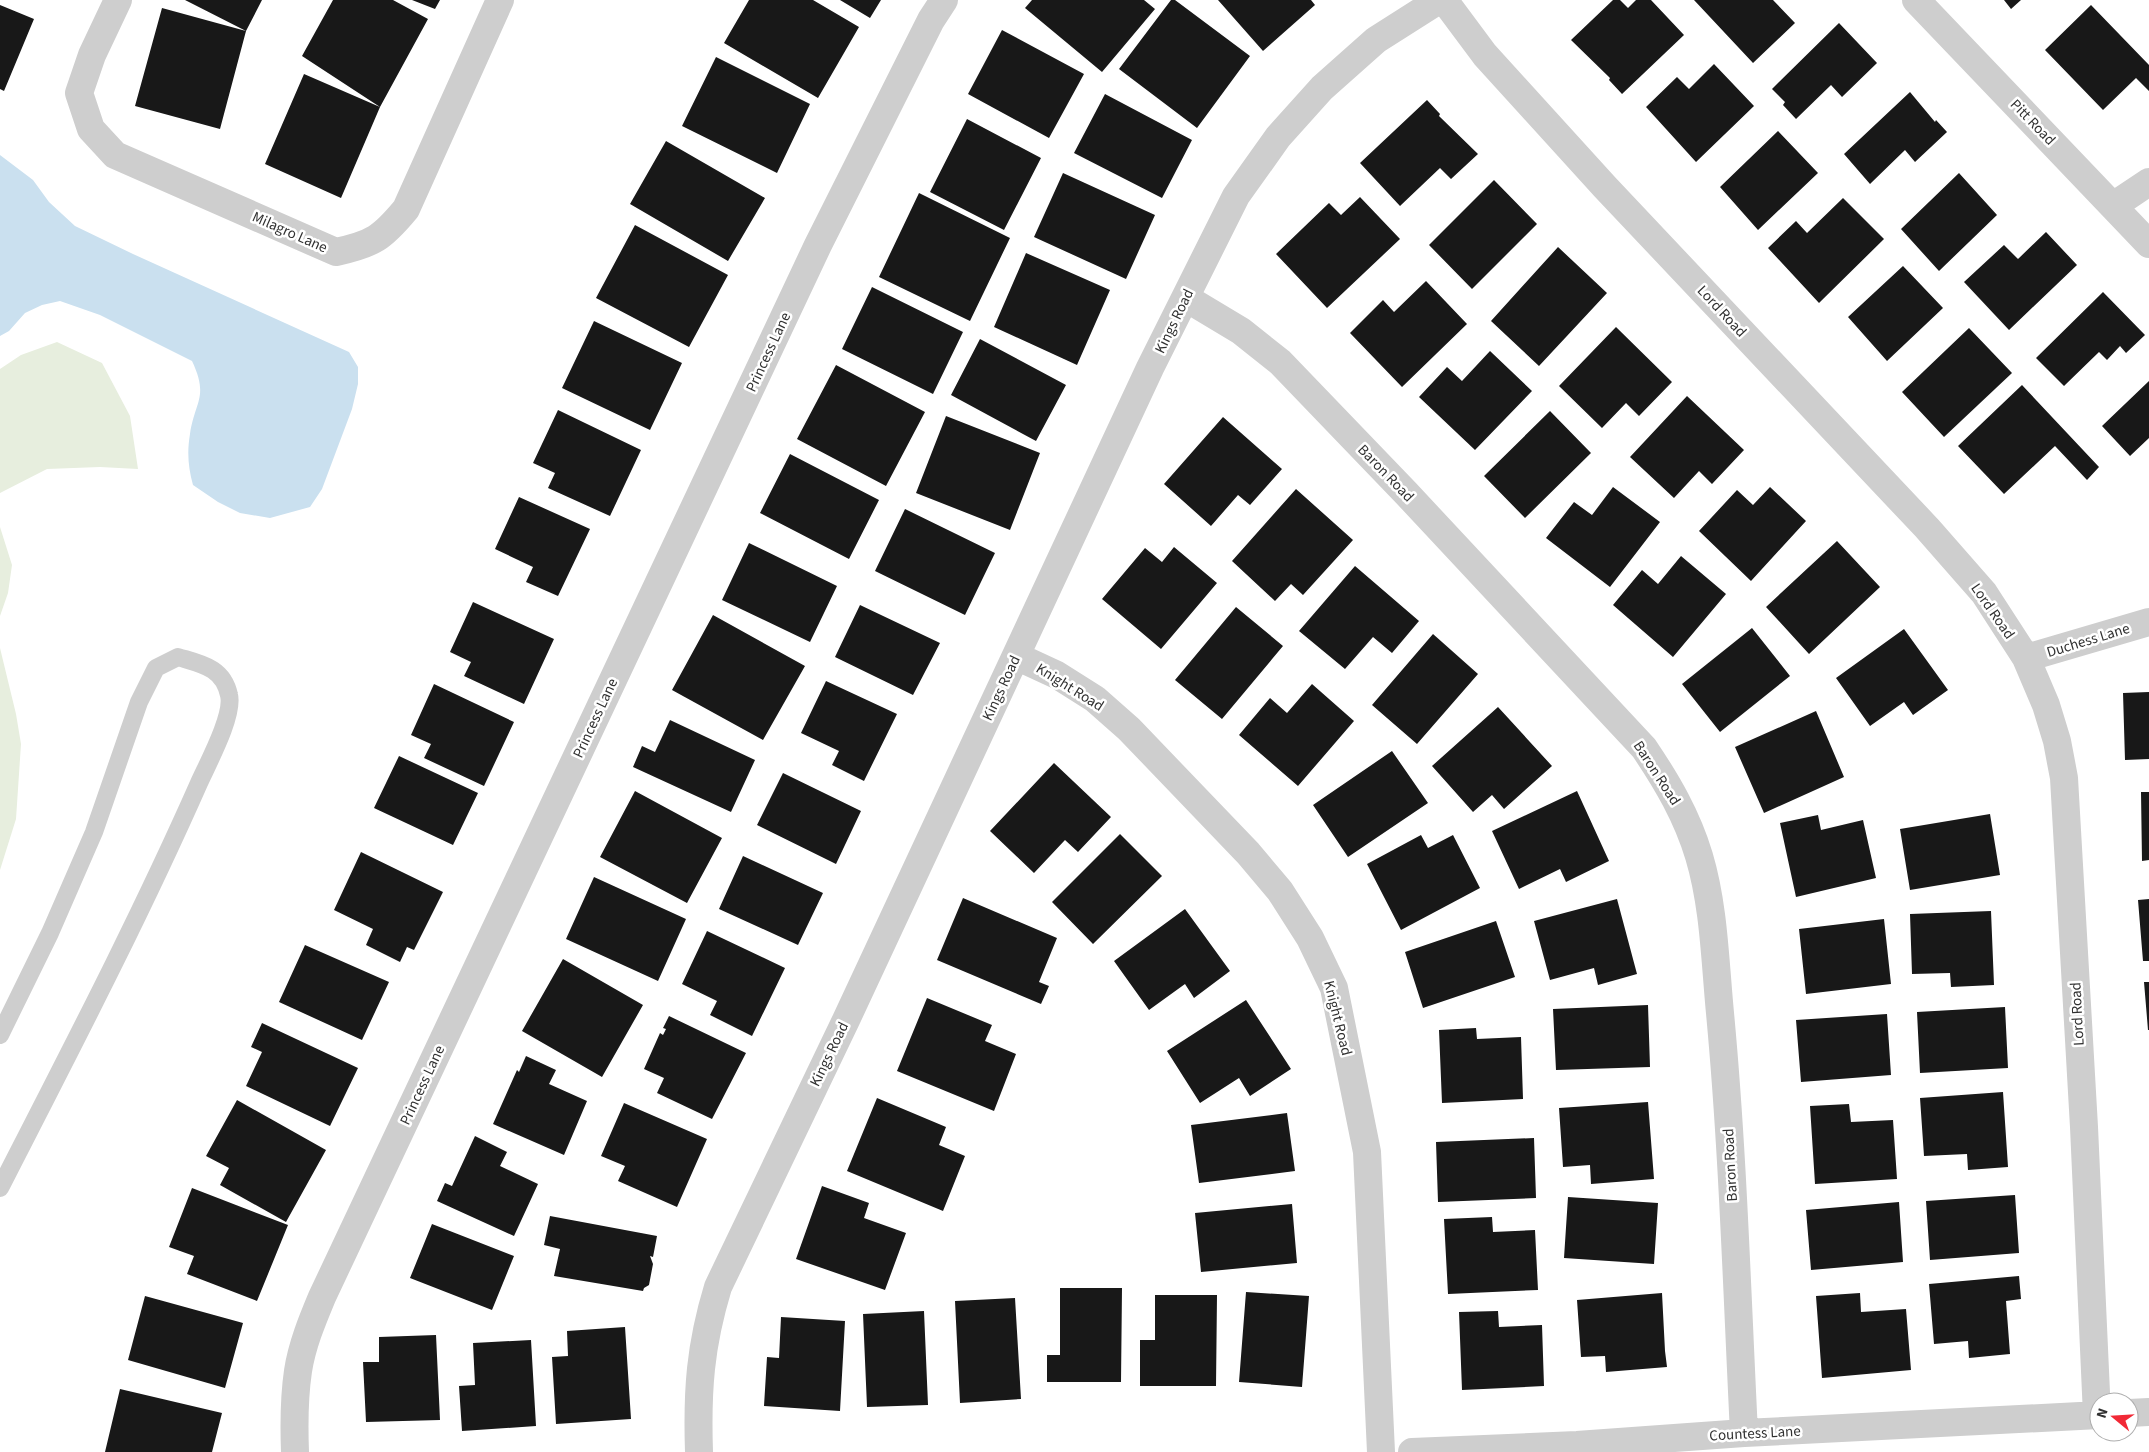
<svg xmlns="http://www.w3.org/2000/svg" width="2149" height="1452" font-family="'Source Sans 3',sans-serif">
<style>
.green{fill:#e7eede}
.water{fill:#cae0ef}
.building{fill:#181818}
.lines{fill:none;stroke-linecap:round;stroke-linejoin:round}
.lane{stroke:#cecece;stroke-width:18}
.street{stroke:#cecece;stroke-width:28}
.labels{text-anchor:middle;stroke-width:5;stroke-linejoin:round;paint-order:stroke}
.street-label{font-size:15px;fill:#313131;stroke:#fff}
</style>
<rect width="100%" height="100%" fill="#fff"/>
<path class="green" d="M57,342L102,363L130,416L138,469L100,467L47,469L0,493V369L21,355Z
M0,527L12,565L8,593L0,616Z
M0,648L16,714L21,744L16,819L0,870Z"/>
<path class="water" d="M0,155L33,180L49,202L75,226L133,254L349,352L358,367V384L352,409L322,489L310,507L270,518L240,513L218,502L193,485C188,467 187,452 190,434C195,401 209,397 192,361L100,315L60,301L42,305L25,313L9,331L0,336Z"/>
<path class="building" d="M185,0H262L246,31Z
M333,0H393L428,19L380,107L302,56Z
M412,0H440L435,9Z
M749,0H813L859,27L818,98L724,43Z
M840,0H881L870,18Z
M1032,0H1144L1155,9L1102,72L1025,8Z
M1171,0H1175L1250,56L1197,128L1119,69Z
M1218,0H1311L1315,5L1263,51Z
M1613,0H1620L1628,8L1636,0H1651L1684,35L1622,94L1609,80L1610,78L1571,40Z
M1694,0H1773L1795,23L1753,63Z
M2004,0H2021L2011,9Z
M0,5L34,19L4,91L0,89Z
M2091,5L2149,65V91L2136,78L2103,110L2045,50Z
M162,8L246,31L220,129L135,106Z
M1839,23L1877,63L1842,97L1831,85L1796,119L1783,105L1785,102L1772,89Z
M1002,30L1084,74L1049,138L968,94Z
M716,57L810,104L777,173L682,126Z
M1714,64L1754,106L1696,162L1646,107L1677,77L1689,89Z
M304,74L380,107L341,198L265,164Z
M1910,92L1935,122L1936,120L1947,132L1915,162L1905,150L1870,184L1844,154Z
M1105,94L1192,140L1162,198L1074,153Z
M1427,100L1440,114L1439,116L1478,154L1451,179L1440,168L1400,206L1360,163Z
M967,119L1041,158L1004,230L930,192Z
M1778,131L1818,173L1758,230L1720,187Z
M666,141L765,198L728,261L630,204Z
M1063,173L1155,215L1126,279L1034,237Z
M1959,173L1997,215L1939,271L1901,229Z
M1494,180L1537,224L1472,289L1429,245Z
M919,193L1010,238L970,321L879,277Z
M1360,197L1400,239L1327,308L1276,254L1329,203L1341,215Z
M1843,198L1884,239L1819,303L1768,248L1796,221L1807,233Z
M635,225L728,275L689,347L596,298Z
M2046,232L2077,265L2009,330L1964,282L2004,245L2018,259Z
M1558,247L1607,293L1539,366L1491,321Z
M1026,253L1110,290L1077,365L994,327Z
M1903,266L1943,308L1887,361L1848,317Z
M1426,281L1467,324L1402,387L1350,333L1383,300L1394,312Z
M872,287L963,332L933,394L842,349Z
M2103,292L2145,335L2126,353L2120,346L2107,360L2099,352L2064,386L2036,358Z
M594,321L682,363L650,430L562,388Z
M1616,327L1672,382L1639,416L1626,403L1602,428L1559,386Z
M1969,328L2012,373L1944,437L1902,392Z
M980,339L1066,385L1036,441L951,395Z
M1490,351L1532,391L1475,450L1419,397L1447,367L1462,381Z
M836,365L925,412L886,486L797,439Z
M2149,381V438L2130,456L2102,426Z
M2022,385L2099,467L2087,480L2055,446L2004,494L1958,446Z
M1687,396L1744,450L1712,484L1699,471L1674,498L1630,457Z
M558,410L641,450L610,516L548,488L555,473L533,463Z
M1550,411L1591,453L1525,518L1484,476Z
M946,416L1040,453L1010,530L916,493Z
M1223,417L1282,469L1250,505L1238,495L1211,526L1164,484Z
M790,454L879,500L849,559L760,513Z
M1613,487L1660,522L1610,587L1546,538L1574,502L1592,515Z
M1770,487L1806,521L1751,581L1699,531L1737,490L1753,505Z
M1296,489L1353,540L1303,595L1291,584L1275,601L1232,561Z
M519,497L590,529L558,596L526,582L533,567L495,549Z
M905,509L995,553L965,615L875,571Z
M1837,541L1880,587L1809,654L1766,607Z
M749,543L837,586L810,642L722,600Z
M1174,547L1217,583L1161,649L1102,599L1145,548L1162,562Z
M1681,556L1726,594L1673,657L1613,605L1642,570L1658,584Z
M1355,566L1419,621L1392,653L1373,637L1345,669L1299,631Z
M473,602L554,639L524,704L464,676L471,662L450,652Z
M860,605L940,643L913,695L835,657Z
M1236,607L1283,646L1222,719L1175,680Z
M713,615L805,666L763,740L672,690Z
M1752,628L1790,676L1720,732L1682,684Z
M1904,629L1948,690L1913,715L1904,702L1870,726L1836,678Z
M1433,634L1478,674L1417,744L1372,705Z
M826,681L897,714L864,781L832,765L839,751L801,733Z
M434,684L514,722L484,786L424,758L431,744L411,735Z
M1312,684L1354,721L1298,786L1239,735L1270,698L1287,713Z
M2149,692V759L2125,760L2123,693Z
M1498,707L1552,766L1504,809L1492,795L1473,812L1432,766Z
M1816,711L1844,777L1764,813L1735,747Z
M670,720L755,760L731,812L633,767L642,746L655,752Z
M1392,751L1428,803L1348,857L1313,805Z
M399,756L478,793L453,845L374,808Z
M1054,763L1111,817L1078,852L1065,840L1034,873L990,831Z
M783,773L861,811L836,864L757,825Z
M635,791L722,838L687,903L600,857Z
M1577,791L1609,861L1566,882L1560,869L1519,889L1492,831Z
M2141,792H2149V860L2142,861Z
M1990,814L2000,875L1910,890L1900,829Z
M1818,815L1821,830L1863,820L1876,878L1796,897L1780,823Z
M1120,834L1162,876L1093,944L1052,902Z
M1421,835L1428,848L1453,835L1480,888L1401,930L1367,864Z
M361,852L443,892L414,950L407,947L400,962L366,945L373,929L334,910Z
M743,856L823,893L798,945L719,909Z
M594,877L686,919L658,981L566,939Z
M963,898L1057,938L1039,982L1049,986L1041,1004L937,960Z
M1617,899L1637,974L1598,985L1594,968L1550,980L1534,921Z
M2149,899V961H2143L2138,900Z
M1185,909L1230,971L1194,998L1185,984L1149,1010L1114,961Z
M1991,911L1994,985L1951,987L1950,973L1912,974L1910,914Z
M1884,919L1891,984L1806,994L1799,929Z
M1496,921L1515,977L1423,1008L1405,952Z
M707,931L785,968L752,1036L710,1015L717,1001L682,984Z
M305,945L389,982L362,1040L279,1002Z
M563,959L643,1005L602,1077L522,1031Z
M2144,982H2149V1030H2148Z
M927,998L992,1025L985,1041L1016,1054L994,1111L897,1071Z
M1246,1000L1291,1069L1250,1096L1239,1078L1200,1103L1167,1051Z
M1648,1005L1650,1067L1556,1070L1553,1009Z
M2005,1007L2008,1068L1920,1073L1917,1012Z
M1887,1014L1891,1075L1801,1082L1796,1020Z
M669,1016L746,1053L712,1119L657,1093L664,1078L644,1069L660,1033L663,1035L666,1029L663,1028Z
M262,1023L358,1068L330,1126L246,1086L262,1052L251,1047Z
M1476,1028L1477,1039L1521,1037L1523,1099L1442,1103L1439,1030Z
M526,1056L556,1070L549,1084L587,1101L564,1155L493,1124L517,1070L519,1072Z
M2003,1092L2008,1167L1968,1170L1967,1154L1924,1156L1920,1098Z
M877,1098L946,1127L939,1145L965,1156L943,1211L847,1171Z
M237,1100L326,1150L286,1222L220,1185L229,1168L206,1156Z
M1648,1102L1654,1179L1591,1184L1590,1165L1563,1167L1559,1108Z
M624,1103L707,1139L677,1207L618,1181L625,1166L601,1156Z
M1849,1104L1851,1122L1893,1120L1897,1179L1815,1184L1810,1106Z
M1287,1113L1295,1171L1199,1183L1191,1125Z
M475,1136L507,1152L500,1166L538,1184L514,1236L437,1201L445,1183L452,1186Z
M1534,1138L1536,1198L1438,1202L1436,1142Z
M822,1186L869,1203L864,1218L906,1233L885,1290L796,1259Z
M192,1188L288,1225L257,1301L187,1274L194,1256L169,1247Z
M2015,1195L2019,1253L1930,1260L1926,1201Z
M1568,1197L1658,1203L1654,1264L1564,1258Z
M1899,1202L1903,1262L1811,1270L1806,1210Z
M1292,1204L1297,1263L1201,1272L1195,1213Z
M550,1216L657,1236L653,1257L650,1256L653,1264L649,1285L644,1288L643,1291L554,1276L560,1249L544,1245Z
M1492,1217L1493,1232L1535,1230L1538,1290L1448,1294L1444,1219Z
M432,1224L514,1256L492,1310L410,1278Z
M2019,1276L2021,1299L2006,1301L2010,1354L1969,1358L1968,1341L1934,1344L1929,1284Z
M1060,1288H1122L1121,1382H1047V1355H1060Z
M1246,1292L1309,1296L1302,1387L1239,1382Z
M1662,1293L1665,1351L1667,1367L1606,1372L1605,1356L1581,1357L1577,1300Z
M1860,1293L1861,1312L1906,1309L1911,1370L1822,1378L1816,1296Z
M1155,1295H1217L1216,1386H1140V1340H1155Z
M145,1296L243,1323L225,1388L128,1360Z
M1015,1298L1021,1399L960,1403L955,1301Z
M924,1311L928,1405L867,1407L863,1314Z
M1498,1311L1499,1327L1542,1325L1544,1386L1462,1390L1459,1312Z
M781,1317L845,1321L840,1411L764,1406L767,1357L779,1358Z
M625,1327L631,1419L556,1424L552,1357L568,1356L567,1331Z
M436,1335L440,1420L366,1422L363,1362H379V1337Z
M531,1340L536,1426L462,1431L459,1386L475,1385L473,1343Z
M120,1389L222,1413L212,1452H105Z"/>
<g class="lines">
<path class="lane" d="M0,1035L50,933L94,832L139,702L156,668L178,657C201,664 223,667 229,695C234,715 208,763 199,783C138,921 68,1055 0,1188"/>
<path class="street" d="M118,0L92,55L79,93L91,129L115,155L336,252C373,244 382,238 406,209L500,0
M1444,0L1485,55L1605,187L1927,528L1984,593L2026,658L2046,705L2057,741L2064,778L2084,1127L2097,1415
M1916,0L2149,244
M2113,206L2149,182
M1186,298L1241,331L1280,362L1406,493L1644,748C1667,782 1687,816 1699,856C1714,906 1715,961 1720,1013C1733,1152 1737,1293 1744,1433
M1016,656L1057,675L1095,699L1129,729L1248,853L1280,891L1310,938L1334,988L1367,1152L1381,1452
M2026,658L2149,622
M2129,1413L2149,1412
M295,1452C294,1425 294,1398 298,1371C302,1345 312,1321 322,1297L818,245L931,20L944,0
M699,1452C697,1391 700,1346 718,1287L846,1020L1150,368L1236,196L1278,137L1322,88L1376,40L1439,0
M1412,1452L1577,1445L1744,1433L2099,1415"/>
</g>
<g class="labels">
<g class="street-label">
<text transform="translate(2033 122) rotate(46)" y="5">Pitt Road</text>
<text transform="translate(290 232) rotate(24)" y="5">Milagro Lane</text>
<text transform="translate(1722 311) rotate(47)" y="5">Lord Road</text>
<text transform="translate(1174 321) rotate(-64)" y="5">Kings Road</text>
<text transform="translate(768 352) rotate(-65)" y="5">Princess Lane</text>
<text transform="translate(1386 473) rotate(46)" y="5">Baron Road</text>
<text transform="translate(1993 611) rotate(55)" y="5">Lord Road</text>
<text transform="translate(2088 640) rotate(-17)" y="5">Duchess Lane</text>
<text transform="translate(1070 687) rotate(32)" y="5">Knight Road</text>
<text transform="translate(1001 688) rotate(-65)" y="5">Kings Road</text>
<text transform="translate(595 718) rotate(-65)" y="5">Princess Lane</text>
<text transform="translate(1657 773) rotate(57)" y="5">Baron Road</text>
<text transform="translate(2077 1014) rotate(-93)" y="5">Lord Road</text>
<text transform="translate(1338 1018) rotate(76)" y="5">Knight Road</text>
<text transform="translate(829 1054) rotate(-64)" y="5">Kings Road</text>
<text transform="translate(422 1085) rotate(-65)" y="5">Princess Lane</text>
<text transform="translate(1730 1165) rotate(-93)" y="5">Baron Road</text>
<text transform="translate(1755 1433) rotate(-3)" y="5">Countess Lane</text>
</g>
</g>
<g transform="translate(2114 1417) rotate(288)"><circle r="24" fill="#ffffff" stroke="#adadad"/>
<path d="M0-4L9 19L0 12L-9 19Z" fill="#f12936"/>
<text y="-8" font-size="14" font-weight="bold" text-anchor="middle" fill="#313131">N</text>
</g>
</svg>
